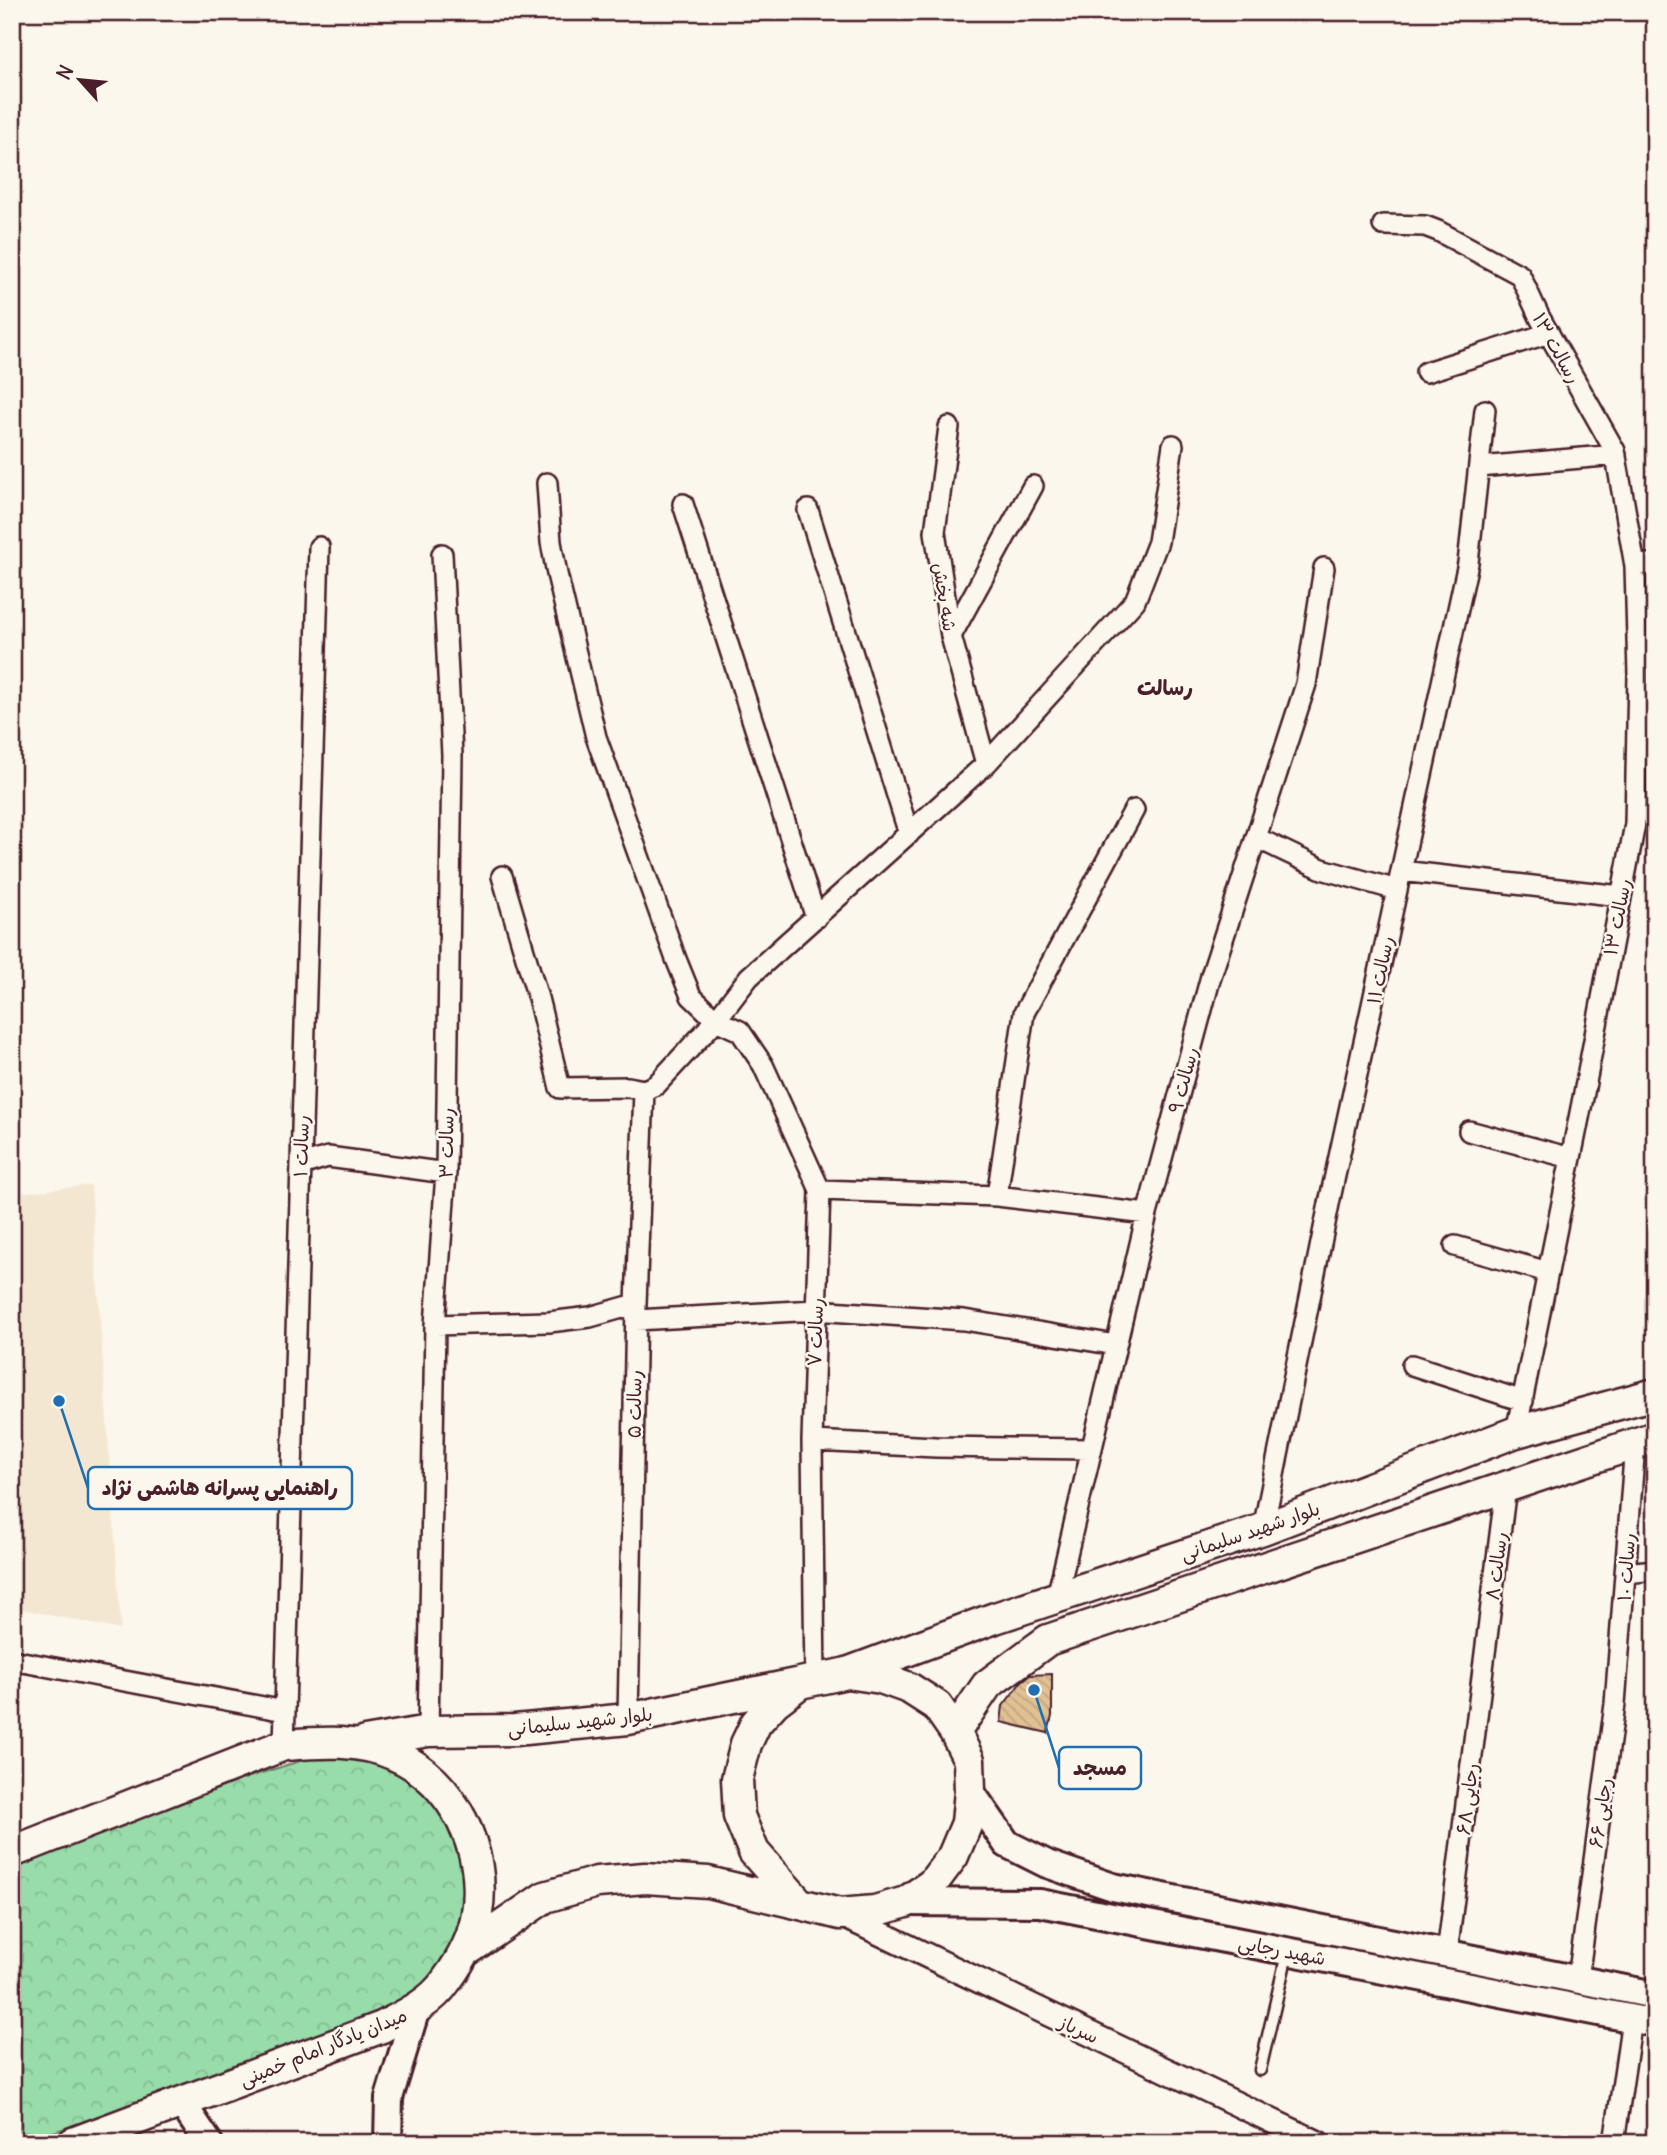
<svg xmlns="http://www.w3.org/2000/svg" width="1667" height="2155" font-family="Delius,'Playpen Sans Arabic',sans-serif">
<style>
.built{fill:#f3e7d1}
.forest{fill:url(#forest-crowns);stroke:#717e6a;stroke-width:2}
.building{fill:url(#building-back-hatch);stroke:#4a1f2b;stroke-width:2}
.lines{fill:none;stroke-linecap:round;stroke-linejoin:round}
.service-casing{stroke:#4a1f2b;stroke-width:15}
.minor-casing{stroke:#4a1f2b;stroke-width:24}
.tertiary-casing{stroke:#4a1f2b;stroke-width:28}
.secondary-casing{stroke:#4a1f2b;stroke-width:32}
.primary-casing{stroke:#4a1f2b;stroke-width:35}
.service{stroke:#fbf7ec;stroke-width:10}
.minor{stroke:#fbf7ec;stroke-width:19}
.tertiary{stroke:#fbf7ec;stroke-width:23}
.secondary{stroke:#fbf7ec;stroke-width:26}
.primary{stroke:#fbf7ec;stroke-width:30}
.labels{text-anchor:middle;stroke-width:5;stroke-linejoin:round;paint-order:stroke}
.street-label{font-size:19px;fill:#4a1f2b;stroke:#fbf7ec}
.neighbourhood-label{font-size:21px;font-weight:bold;fill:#4a1f2b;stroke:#fbf7ec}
.leader{fill:none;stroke:#1f6fb2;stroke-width:2.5}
.callout-dot{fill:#1f6fb2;stroke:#fbf7ec;stroke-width:2.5}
.callout{fill:#fbf7ec;stroke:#1f6fb2;stroke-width:2.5}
.callout-label{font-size:21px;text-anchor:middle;font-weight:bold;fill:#4a1f2b}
</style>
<defs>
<pattern id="forest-crowns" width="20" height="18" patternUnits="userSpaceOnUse" patternTransform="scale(1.75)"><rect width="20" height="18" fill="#98dca9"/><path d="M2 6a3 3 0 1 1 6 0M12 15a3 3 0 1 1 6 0" fill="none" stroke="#84bc92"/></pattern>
<pattern id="building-back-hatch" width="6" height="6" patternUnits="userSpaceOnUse" patternTransform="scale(1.75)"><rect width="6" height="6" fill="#e0c193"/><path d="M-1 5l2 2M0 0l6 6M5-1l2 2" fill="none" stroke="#c2a57f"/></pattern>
</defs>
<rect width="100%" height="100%" fill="#fbf7ec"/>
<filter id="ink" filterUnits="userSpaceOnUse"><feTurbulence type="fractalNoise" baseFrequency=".0143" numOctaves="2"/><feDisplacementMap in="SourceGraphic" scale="14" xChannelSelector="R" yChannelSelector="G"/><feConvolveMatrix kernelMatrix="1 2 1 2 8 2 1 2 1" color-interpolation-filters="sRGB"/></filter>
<g filter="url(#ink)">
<path class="built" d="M91,1185L121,1630L12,1607V1194Z"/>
<path class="forest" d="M313,1757L364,1760L411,1777L459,1827L467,1916L444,1961L419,1991L397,2007L184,2086L23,2143H12V1867L249,1777Z"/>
<path class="building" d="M1052,1674V1716L1048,1733L1001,1722L1003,1706L1022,1681L1030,1675Z"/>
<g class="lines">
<defs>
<path id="service" d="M1260,2070L1287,1954"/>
<path id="minor" d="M1383,225L1425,226L1438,231L1520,275L1540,318L1615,451L1635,566L1638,675L1635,824L1584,1093L1516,1432
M1426,372L1549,333
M949,427L935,532L951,636L986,764
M1479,467L1616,455
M547,483L551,542L557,574L596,737L676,959L691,996L716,1020L740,1031L763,1065L820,1190L812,1441L815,1679
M683,504L816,918
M808,510L909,834
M1635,566L1655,563
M951,636L1033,486
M1257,838L1322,869L1397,890
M1401,871L1621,896
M502,876L538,998L560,1088L628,1087L644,1090L656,1085L716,1020L749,977L986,764L1135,601L1158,542L1173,445
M1469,1131L1571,1158
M301,1165L328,1157L446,1173
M820,1190L997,1196L1147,1214
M997,1196L1024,1013L1134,810
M1455,1246L1548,1272
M636,1320L815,1310L964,1320L1116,1345
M435,1325L549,1322L590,1317L636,1304
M1412,1365L1523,1401
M812,1441L936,1447L1092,1449
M1263,1529L1331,1194L1468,563L1485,410
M1625,1573L1655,1570
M1057,1597L1147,1214L1211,976L1306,684L1324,568
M12,1660L285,1711
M628,1719L636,1304L644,1090
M428,1731L435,1325L446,1173L452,755L442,554
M284,1745L319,547
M1447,1954L1506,1487
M1578,1979L1615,1704L1635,1444
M1614,2143L1632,2019"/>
<path id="tertiary" d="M840,1914L1318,2143"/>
<path id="secondary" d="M970,1791L1007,1844L1047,1864L1113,1887L1655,1995
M906,1902L1040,1903L1655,2023
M181,2102L209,2143
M388,2143L389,2098L416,2009"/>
<path id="primary" d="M847,1673L995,1618L1263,1529L1516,1432L1655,1394
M847,1673L881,1678L909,1688L937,1706L955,1732L969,1760L970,1791L967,1823L953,1856L932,1884L906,1902L875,1911L840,1914L800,1904L754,1852L739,1816L737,1779L746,1744L756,1723L775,1702L800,1683Z
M955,1732L987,1685L1048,1640L1655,1437
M365,1742L428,1731L515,1730L628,1719L796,1684
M12,1852L284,1745C322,1742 359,1739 395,1755C454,1781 487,1851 477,1913C474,1938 461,1961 446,1981C431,2003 405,2015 382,2027L73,2143
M466,1951L545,1897L597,1882L645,1878L708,1882L800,1904"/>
</defs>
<use href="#service" class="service-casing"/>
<use href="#minor" class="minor-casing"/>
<use href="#tertiary" class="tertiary-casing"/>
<use href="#secondary" class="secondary-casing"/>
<use href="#primary" class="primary-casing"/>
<use href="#service" class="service"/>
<use href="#minor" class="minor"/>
<use href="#tertiary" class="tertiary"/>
<use href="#secondary" class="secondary"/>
<use href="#primary" class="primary"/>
</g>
</g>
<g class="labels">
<g class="street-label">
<text transform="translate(1557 348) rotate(61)" y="7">رسالت ۱۳</text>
<text transform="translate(945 597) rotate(81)" y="7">شه بخش</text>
<text transform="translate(1617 917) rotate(-79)" y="7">رسالت ۱۳</text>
<text transform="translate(1380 970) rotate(-78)" y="7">رسالت ۱۱</text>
<text transform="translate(1183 1080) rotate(-75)" y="7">رسالت ۹</text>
<text transform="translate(446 1143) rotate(-89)" y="7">رسالت ۳</text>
<text transform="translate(301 1146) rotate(-88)" y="7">رسالت ۱</text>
<text transform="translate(815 1332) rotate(-88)" y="7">رسالت ۷</text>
<text transform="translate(634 1404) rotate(-89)" y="7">رسالت ۵</text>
<text transform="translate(1250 1531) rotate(-19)" y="7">بلوار شهید سلیمانی</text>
<text transform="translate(1496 1566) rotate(-83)" y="7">رسالت ۸</text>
<text transform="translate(1626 1567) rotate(-86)" y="7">رسالت ۱۰</text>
<text transform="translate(580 1721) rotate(-6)" y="7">بلوار شهید سلیمانی</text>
<text transform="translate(1467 1799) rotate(-83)" y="7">رجایی ۶۸</text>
<text transform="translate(1600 1813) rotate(-82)" y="7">رجایی ۶۶</text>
<text transform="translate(1282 1950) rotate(11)" y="7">شهید رجایی</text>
<text transform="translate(1079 2029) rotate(25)" y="7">سرباز</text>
<text transform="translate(323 2047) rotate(-22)" y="7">میدان یادگار امام خمینی</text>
</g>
<g class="neighbourhood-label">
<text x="1165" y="695">رسالت</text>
</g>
</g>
<path class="leader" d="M59 1401L88 1488M1034 1690L1059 1768"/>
<g class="callout-dot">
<circle cx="59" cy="1401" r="7"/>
<circle cx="1034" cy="1690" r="7"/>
</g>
<g class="callout">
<rect x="88" y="1467" width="264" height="42" rx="7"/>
<rect x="1059" y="1747" width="82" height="42" rx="7"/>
</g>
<g class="callout-label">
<text x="220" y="1495">راهنمایی پسرانه هاشمی نژاد</text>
<text x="1100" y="1775">مسجد</text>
</g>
<rect width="1667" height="2155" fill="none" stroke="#fbf7ec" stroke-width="42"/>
<rect x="21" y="21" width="1625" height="2113" fill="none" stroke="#4a1f2b" stroke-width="2.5" filter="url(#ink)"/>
<g transform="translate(80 80) rotate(297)" stroke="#fbf7ec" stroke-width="5" paint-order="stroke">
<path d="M0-5L12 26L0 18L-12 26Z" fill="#4a1f2b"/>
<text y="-10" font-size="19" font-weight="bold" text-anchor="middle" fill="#4a1f2b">N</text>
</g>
</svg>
